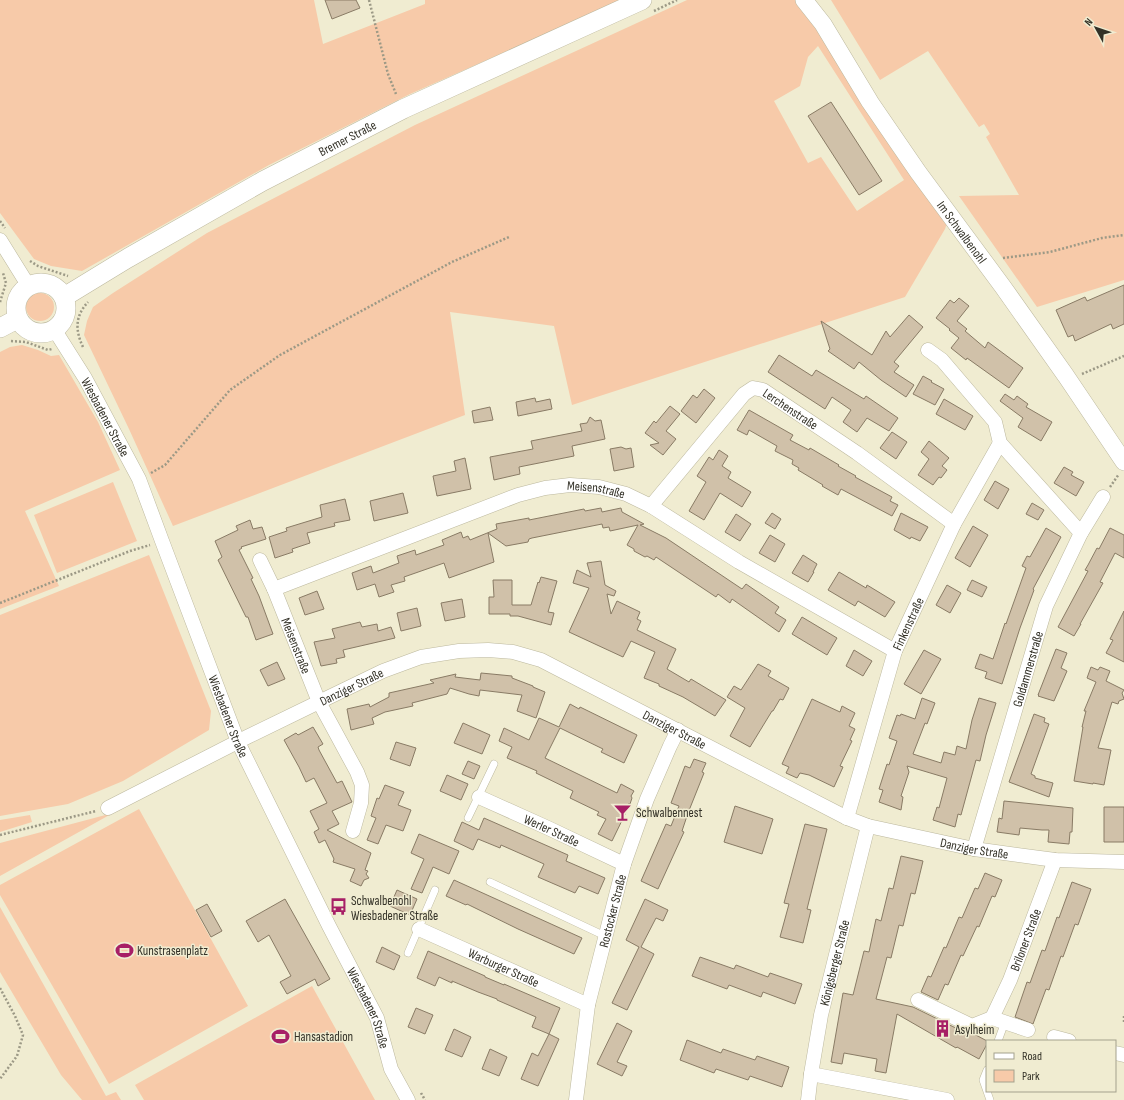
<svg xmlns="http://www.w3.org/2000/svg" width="1124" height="1100" font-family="'Sofia Sans Condensed',sans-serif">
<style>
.green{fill:#f7caa9;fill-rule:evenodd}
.building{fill:#d0c1a9;stroke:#897b65}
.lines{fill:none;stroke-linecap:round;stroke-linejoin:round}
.service-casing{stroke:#bcb89e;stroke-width:8}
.minor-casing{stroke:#bcb89e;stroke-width:15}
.tertiary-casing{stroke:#bcb89e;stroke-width:18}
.secondary-casing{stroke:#bcb89e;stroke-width:20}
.path{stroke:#9c9986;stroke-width:2.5;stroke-dasharray:2 2;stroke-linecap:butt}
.service{stroke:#fff;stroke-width:7}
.minor{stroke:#fff;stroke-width:14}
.tertiary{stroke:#fff;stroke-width:17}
.secondary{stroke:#fff;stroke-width:19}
.labels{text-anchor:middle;stroke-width:3;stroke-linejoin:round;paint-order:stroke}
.street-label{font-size:13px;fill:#333127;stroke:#f0ecd1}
.poi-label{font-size:13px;fill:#333127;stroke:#f0ecd1;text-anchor:start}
</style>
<rect width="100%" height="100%" fill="#f0ecd1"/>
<path class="green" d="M0,0H314L323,44L425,4V0H623L410,94L269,165L82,271L51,266L34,259L0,213Z
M687,0H795L816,26L891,148L947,223L945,229L905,297L572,405L554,326L450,312L465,415L173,526L129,429L84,335L87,321L93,307L113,293L207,233L415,125ZM818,46L904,180L857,211L821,157L808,163L774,101L800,86L808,57Z
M831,0H1124V280L1037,307L959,196L1019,195L986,137L990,134L984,124L979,127L928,51L880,80Z
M26 307a14 14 0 1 1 28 0a14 14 0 1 1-28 0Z
M22,345L38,350L51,356L59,355L98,422L120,470L25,511L59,586L0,609V352L10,347Z
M113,482L137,541L57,573L34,515Z
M149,555L211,711L209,730L123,781L68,804L0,816V615Z
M139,809L248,1006L109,1084L0,895V885Z
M113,813L0,876V843Z
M30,815L32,822L0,832V820Z
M0,907L106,1096L116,1092L121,1100H82L61,1075L0,972Z
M312,986L375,1100H144L135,1085Z"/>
<path class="building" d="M325,0H356L360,8L332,19Z
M831,102L882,181L859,195L808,116Z
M1124,285V324L1113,329L1111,324L1075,341L1073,335L1068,337L1056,310L1085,297L1087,301Z
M959,298L969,306L957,321L967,329L965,331L985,348L988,342L1023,368L1009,388L967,358L966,360L951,348L959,338L949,330L950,329L936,318L950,300L954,303Z
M909,315L923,327L894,362L899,366L894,372L914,385L906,397L881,380L859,362L854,369L828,351L830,349L821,321L872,355L886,331L890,337Z
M779,355L812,376L816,370L864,399L866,396L898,418L889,431L867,418L857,432L843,422L851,410L832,397L825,409L768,372Z
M923,376L932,381L931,382L944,389L935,405L913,394Z
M704,389L715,398L696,423L681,411L693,395L697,398Z
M1005,394L1014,400L1017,396L1028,404L1026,407L1052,422L1041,441L1018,427L1023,418L1000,401Z
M535,398L536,402L550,399L552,409L518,416L516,402Z
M944,399L973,416L965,430L936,414Z
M670,406L680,414L666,431L676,439L663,455L650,445L659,443L645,433L654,421L656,423Z
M490,407L493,420L474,423L472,411Z
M749,410L793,435L790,440L809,450L810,448L839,465L838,466L856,476L855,477L892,497L890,501L898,505L892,516L841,489L838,495L822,486L823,485L798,470L799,468L792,464L793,460L775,451L777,446L749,430L747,435L737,430Z
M590,417L595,421L601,420L605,439L572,446L574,456L519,467L520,474L494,480L490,457L533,449L531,441L582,431L580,424L587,423Z
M892,432L907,442L896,459L880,448Z
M929,441L949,458L942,466L947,470L941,478L939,477L933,485L918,475L929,459L921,452Z
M621,447L626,449L631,448L634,467L614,471L610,449Z
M719,450L728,456L722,466L731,472L728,478L751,492L742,507L720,493L704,520L689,511L706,482L697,476L709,457L713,460Z
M465,458L471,489L437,496L433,476L456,471L454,461Z
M1064,467L1073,472L1071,475L1084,482L1076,496L1054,483Z
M995,481L1009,489L998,509L984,500Z
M403,493L408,513L374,521L370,501Z
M345,499L350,520L334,523L335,526L307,533L310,543L292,549L293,552L275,558L269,537L287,531L286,528L322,517L320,505Z
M1032,503L1044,510L1038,520L1026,514Z
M601,508L602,512L621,508L622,512L644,524L640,525L666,538L742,589L746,584L779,607L775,613L786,620L779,632L732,599L730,603L718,594L716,597L656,557L654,560L647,556L645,557L634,551V549L627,545L638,525L610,531L609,527L603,528L602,524L532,538L529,539L528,542L506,546L488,533L494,562L449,578L444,563L404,577L405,581L391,585L394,592L379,597L375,584L357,590L352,573L371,566L373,573L399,563L397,556L415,550L416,555L444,545L442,540L461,532L463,538L468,536L470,540L497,529L496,524L529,518V520L584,509L585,511Z
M772,513L781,519L775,529L765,523Z
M901,513L928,527L920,541L911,537L910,539L894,530Z
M736,514L751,524L740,541L725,532Z
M250,520L253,529L262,527L266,539L241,547L242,548L239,550L253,578L251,579L259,596L273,634L256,640L248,617H246L218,560L222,557L215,541L238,530L236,526Z
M973,526L988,535L970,567L955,558Z
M1046,528L1061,537L1033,589L1034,590L1020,628L1002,684L985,678L987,672L975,668L980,654L993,659L1005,623L1006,624L1026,568L1022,566L1027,556L1030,557Z
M1110,528L1124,535V558L1115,553L1100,582L1103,583L1080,624H1081L1074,636L1058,627L1088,571L1085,570L1088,565L1097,548L1099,549Z
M770,535L785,544L775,562L759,553Z
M803,555L817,564L813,572H814L808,582L792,573Z
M601,561L605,585L616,591L614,596L607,594L611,614L617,601L640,612L637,619L641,621L637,630L676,649L667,669L689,682L691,679L726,700L715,716L683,697L659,686V684L644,678L655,652L631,641L623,657L569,632L589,588L573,583L577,570L591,577L587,563Z
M839,572L866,588L867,585L895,602L885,617L858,601L855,606L828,590Z
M541,577L557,581L548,612L554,613L551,625L518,616H510V614H489V597H494L493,580H512V605H531L538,582L539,583Z
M972,580L987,587L982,597L967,590Z
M947,585L961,593L950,613L936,605Z
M317,591L324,609L305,615L299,598Z
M462,599L465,617L445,621L441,603Z
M417,608L421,626L401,631L397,613Z
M1124,611V662L1106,653L1113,640L1110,639Z
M802,617L837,638L827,655L792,634Z
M360,622L362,627L377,624L378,631L391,627L395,638L343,650L345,657L336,659L337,663L321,666L314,642L335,638L332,629Z
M1056,649L1067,653L1061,668L1067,671L1054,701L1038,696L1039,695H1038Z
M854,650L872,661L863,676L846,666Z
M924,650L941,659L921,694L904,684Z
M277,662L285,679L268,686L260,670Z
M758,664L771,671L768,676L789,688L783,700L780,699L773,711H772L750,747L730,736L745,708L727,697L734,686L741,690Z
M1091,667L1098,670L1100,667L1110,671L1106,681L1124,690L1122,693L1124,699L1119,701L1118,704L1112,702L1098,748L1111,750L1104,785L1093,783V784L1074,781L1083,727H1082L1086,711H1084L1096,682L1087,678Z
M481,673L512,676V678L533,686V687L545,692L536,718L517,711L522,695L480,690L479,696L469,694L450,688L447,694L412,703L413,706L385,712L372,718L374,724L351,730L347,709L369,704L370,707L389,697V693L434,683L430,680L456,674L455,677L480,680Z
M922,698L935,703L927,724L925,723L913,754L941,763L944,752L955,755L957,746L966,749L972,720L979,698L996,703L986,735L980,761L976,760L961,815L958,814L955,827L933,820L937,807L939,808L947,778L907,766L909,772L901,796L903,797L901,810L879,802L883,790L879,789L887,764L889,765L897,741L889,738L897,715L900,716L901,714L915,719Z
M812,699L840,712L842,706L855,713L849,726L855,729L850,740L852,741L840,766L843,767L834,787L809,775L800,773L797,778L786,773L789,767L782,764Z
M570,704L579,709L580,707L637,735L624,763L601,752L603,749L560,728L545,758L617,793L621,784L634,791L631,796L632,798L630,804H628L629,806L612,841L598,834L606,819L597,815L599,812L570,798L573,791L536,773L537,771L507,758L512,747L499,741L504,728L529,740L539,718L559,727Z
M1034,714L1045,718L1044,722L1049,724L1031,774L1035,776V778L1053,783L1049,797L1009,782Z
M463,723L490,735L482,754L454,743Z
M313,727L323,744L318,747L319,750L337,783L342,781L352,802L332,811L339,824L327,830L371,853L365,870L368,871L366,874L369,878L364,880L361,886L350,881L355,869L333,862L334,859L325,840L319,843L314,832L319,829L310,811L327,803L314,778L306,782L299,767L284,740L296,733L298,735Z
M396,742L416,748L410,766L390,759Z
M694,759L706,763L702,772L704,773L688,813L682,831L684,832L658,889L641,881L666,824L671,826L679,806L671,803L685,766L690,768Z
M468,761L480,766L474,779L462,774Z
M447,775L468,784L461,800L440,791Z
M385,785L404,792L398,805L411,810L403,831L386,825L378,844L367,840L376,818L371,816L377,798L379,799Z
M1004,801L1073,808L1072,832H1070L1069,844L1048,842L1049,830H1042L1020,828L1019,835L997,832L999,818L1002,819Z
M735,806L773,819L762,854L724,842Z
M1104,807H1124V842H1104Z
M484,818L568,855L566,861L605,878L598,894L579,886L575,893L538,877L544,864L501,845L500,848L478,839L473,850L454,841L462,822L479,830Z
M805,824L827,829L807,909L811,910L803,943L780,937L789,904L784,903Z
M419,834L459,851L449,874L433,867L422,893L411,889L424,859L411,853Z
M901,856L923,861L915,894L911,893L903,926L899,925L891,958L887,957L876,999L913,1007L968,1034H974L987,1041V1044L979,1059L957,1047L956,1048L897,1014L886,1073L875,1071L877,1059L844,1053L842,1064L831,1062L843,993L853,995L864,951L869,952L876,919L881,921L889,888L893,889Z
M985,873L1002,880L995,897L992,896L979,927L977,926L963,956L961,955L948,985L945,984L938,1000L921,992L928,976L931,977L944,947L946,948L959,917L962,918L975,888L978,889Z
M454,880L582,938L574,954L518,929L467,904L466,905L446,896Z
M1072,882L1091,889L1078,925L1075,924L1063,957L1061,956L1049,990L1046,989L1033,1024L1015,1017L1027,982L1030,983L1042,950L1045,951L1057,917L1059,918Z
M397,890L417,899L410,915L390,906Z
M285,899L330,979L318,986L315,979L287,994L280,982L291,976L269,935L258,942L246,921Z
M645,899L668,910L663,921L656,918L641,947L654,954L627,1010L612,1003L639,947L626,940Z
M207,904L222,931L211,937L196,910Z
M382,947L400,956L394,970L376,962Z
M428,951L485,976V977L504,985V984L560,1008L549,1034L559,1039L538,1086L521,1079L532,1053L538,1056L549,1034L532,1027L536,1017L497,1000V999L478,992L452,981V983L439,977L435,986L417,978Z
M700,957L734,969L736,965L768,977L770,973L802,984L795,1004L763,992L761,997L729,985L727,989L692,976Z
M416,1008L433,1015L425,1034L408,1027Z
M617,1023L632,1031L617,1062L627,1066L622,1076L597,1064Z
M454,1029L471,1037L462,1057L445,1050Z
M687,1040L721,1053L723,1049L755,1060L757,1056L789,1067L782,1087L750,1076L748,1080L716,1069L714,1073L680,1060Z
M490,1049L507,1057L499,1076L482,1069Z"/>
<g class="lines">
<defs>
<path id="service" d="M468,818L494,764
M490,882L605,936
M408,953L435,890
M998,1041L1005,1022
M987,1070L983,1080L990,1100"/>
<g id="minor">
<path d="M0,240L28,285"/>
<path id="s1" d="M54,329L85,378L139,479L162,541L238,742L329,926L377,1018L391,1069L408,1100"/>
<path d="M928,350L942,360L995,422L1000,443L1081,533"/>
<path id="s2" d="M651,506L744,394L753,388L763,390L857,453L954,524"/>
<path id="s3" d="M260,560L274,589L319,702L357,772L362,785L361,803L353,831"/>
<path id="s4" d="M274,589L518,495L545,488L570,485L599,487L626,494L651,506L739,562L895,651"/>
<path id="s5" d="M479,797L548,828L624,864"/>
<path id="s6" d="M108,808L247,737L319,702L383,671L421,657L459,651L488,650L513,652L541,660L847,818L868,826L974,849L1055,860L1124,862"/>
<path id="s7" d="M847,818L895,651L954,524L1000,443"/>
<path id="s8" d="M974,849L1046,606L1081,533L1103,497"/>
<path id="s9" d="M419,929L588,1005"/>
<path d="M918,1000L972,1026L992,1018"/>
<path id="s10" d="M1028,1030L992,1018L1010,980L1055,860"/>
<path d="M1054,1037L1069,1041"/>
<path d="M1115,1053L1124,1055"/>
<path d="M811,1074L947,1100"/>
<path id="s11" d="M576,1100L588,1005L624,864L647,799L670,746L678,730"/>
<path id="s12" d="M808,1100L811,1074L821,1015L868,826"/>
</g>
<g id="tertiary">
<path id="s13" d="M804,0L823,24L870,102L918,172L1003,287L1066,376L1124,462"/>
</g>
<g id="secondary">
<circle cx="41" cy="308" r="25"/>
<path id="s14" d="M64,297L128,258L263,181L403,109L642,0"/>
<path d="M0,328L17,319"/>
</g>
</defs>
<use href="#service" class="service-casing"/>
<use href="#minor" class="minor-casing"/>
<use href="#tertiary" class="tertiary-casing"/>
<use href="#secondary" class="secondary-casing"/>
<path class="path" d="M369,0L388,74L396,94
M654,11L677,0
M0,221L5,228
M1003,258L1050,252L1102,238L1124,235
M30,261L38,266L68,276
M0,302L6,283L3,273
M11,341L26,342L48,350L52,349
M83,347C75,330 75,316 88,302
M1082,374L1124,356
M151,473L165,465L230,390L280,355L452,262L509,237
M1110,487L1119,474
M0,603L130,551L150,545
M0,835L96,811
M0,988L15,1016L23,1035L17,1056L0,1079
M1124,1016V1023
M421,1093L425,1100"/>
<use href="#service" class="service"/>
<use href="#minor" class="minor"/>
<use href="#tertiary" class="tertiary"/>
<use href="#secondary" class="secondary"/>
</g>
<defs>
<symbol id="bar-bare" viewBox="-9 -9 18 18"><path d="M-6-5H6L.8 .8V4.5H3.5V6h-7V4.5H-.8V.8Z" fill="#a71f66" stroke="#f0ecd1" stroke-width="2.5" paint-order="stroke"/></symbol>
<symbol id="bus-bare" viewBox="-9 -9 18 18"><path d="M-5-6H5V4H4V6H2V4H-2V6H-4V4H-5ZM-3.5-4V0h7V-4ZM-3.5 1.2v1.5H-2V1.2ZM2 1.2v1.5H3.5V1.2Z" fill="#a71f66" stroke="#f0ecd1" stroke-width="2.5" paint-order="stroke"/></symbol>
<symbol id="stadium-bare" viewBox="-9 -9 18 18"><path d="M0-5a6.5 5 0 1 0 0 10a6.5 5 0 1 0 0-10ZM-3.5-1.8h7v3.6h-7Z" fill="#a71f66" stroke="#f0ecd1" stroke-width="2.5" paint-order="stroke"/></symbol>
<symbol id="building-bare" viewBox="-9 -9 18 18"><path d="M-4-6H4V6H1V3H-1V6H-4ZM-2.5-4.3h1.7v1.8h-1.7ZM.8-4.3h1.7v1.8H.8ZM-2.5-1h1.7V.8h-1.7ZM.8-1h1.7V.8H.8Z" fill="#a71f66" stroke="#f0ecd1" stroke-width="2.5" paint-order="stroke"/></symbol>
</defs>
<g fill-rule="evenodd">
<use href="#bar-bare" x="610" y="800" width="25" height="25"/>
<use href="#bus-bare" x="326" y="894" width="25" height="25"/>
<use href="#stadium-bare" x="112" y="938" width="25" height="25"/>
<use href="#building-bare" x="930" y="1016" width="25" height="25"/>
<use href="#stadium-bare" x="268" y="1024" width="25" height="25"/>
</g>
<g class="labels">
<g class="street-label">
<text dy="5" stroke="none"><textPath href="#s14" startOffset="325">Bremer Straße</textPath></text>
<text dy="5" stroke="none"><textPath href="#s13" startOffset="281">Im Schwalbenohl</textPath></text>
<text dy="5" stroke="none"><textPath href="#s2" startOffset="200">Lerchenstraße</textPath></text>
<text dy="5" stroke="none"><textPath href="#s1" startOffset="102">Wiesbadener Straße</textPath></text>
<text dy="5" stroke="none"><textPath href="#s4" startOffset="341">Meisenstraße</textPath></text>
<text dy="5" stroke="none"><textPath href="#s7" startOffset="204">Finkenstraße</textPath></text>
<text dy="5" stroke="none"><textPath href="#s3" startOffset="93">Meisenstraße</textPath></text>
<text dy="5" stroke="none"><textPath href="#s8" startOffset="188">Goldammerstraße</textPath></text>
<text dy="5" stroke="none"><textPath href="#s6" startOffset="272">Danziger Straße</textPath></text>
<text dy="5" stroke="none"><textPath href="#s1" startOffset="426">Wiesbadener Straße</textPath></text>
<text dy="5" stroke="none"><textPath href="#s6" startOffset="620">Danziger Straße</textPath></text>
<text dy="5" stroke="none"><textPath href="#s5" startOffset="80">Werler Straße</textPath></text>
<text dy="5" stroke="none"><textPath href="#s6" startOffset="945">Danziger Straße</textPath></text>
<text dy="5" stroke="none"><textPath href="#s11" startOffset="193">Rostocker Straße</textPath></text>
<text dy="5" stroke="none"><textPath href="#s10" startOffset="123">Briloner Straße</textPath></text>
<text dy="5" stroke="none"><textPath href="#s12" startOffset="140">Königsberger Straße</textPath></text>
<text dy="5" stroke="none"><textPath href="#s9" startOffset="93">Warburger Straße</textPath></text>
<text dy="5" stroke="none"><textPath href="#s1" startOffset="750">Wiesbadener Straße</textPath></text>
</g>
<g class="poi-label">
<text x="636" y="817">Schwalbennest</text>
<text x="351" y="905">Schwalbenohl<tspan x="351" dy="15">Wiesbadener Straße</tspan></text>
<text x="137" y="955">Kunstrasenplatz</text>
<text x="955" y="1034">Asylheim</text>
<text x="294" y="1041">Hansastadion</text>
</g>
</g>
<rect x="986" y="1040" width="130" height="52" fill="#f0ecd1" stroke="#a4a18d"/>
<rect x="994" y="1053" width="20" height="6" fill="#ffffff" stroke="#a4a18d"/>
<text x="1022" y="1060" font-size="12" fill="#333127">Road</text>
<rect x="994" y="1070" width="20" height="12" fill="#f7caa9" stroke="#a4a18d"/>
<text x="1022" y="1080" font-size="12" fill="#333127">Park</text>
<g transform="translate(1096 28) rotate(310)" stroke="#f0ecd1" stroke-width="3" paint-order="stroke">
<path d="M0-3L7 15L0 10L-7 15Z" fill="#333127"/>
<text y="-6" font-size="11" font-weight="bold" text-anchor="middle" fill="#333127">N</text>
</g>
</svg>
